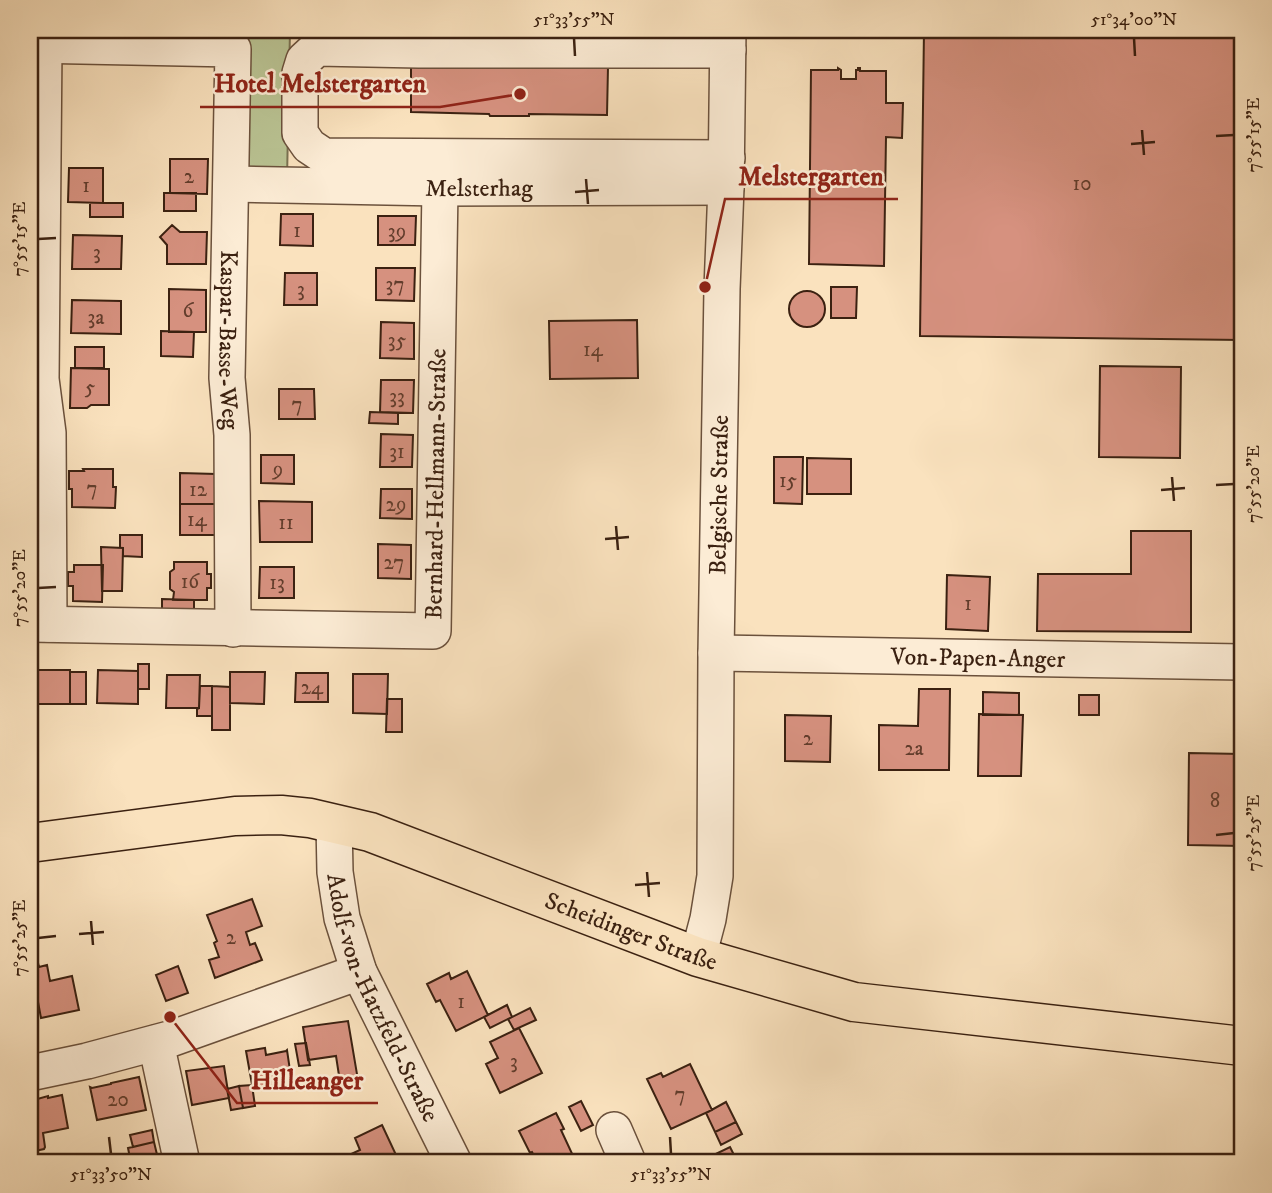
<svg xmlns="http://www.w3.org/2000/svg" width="1272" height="1193" font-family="'IM FELL DW Pica',serif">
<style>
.green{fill:#bac494;stroke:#7a7252;stroke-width:2}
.building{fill:#d6917f;stroke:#3b2111;stroke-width:2}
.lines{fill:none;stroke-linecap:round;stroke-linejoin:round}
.minor-casing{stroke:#6b513c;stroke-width:38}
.major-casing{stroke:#3b2111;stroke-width:41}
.minor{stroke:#fcecd5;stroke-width:35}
.major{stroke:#fae2be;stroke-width:38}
.ticks{fill:none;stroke:#3b2111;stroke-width:2.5}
.labels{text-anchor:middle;stroke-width:5;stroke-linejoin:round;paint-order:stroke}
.number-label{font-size:21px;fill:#623d2c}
.street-label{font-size:24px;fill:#3b2111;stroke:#fcecd5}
.leader{fill:none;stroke:#8f2418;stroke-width:2.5}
.callout-dot{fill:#8f2418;stroke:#fcecd5;stroke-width:2.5}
.callout-label{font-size:26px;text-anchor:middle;font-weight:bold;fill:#8f2418;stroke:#fcecd5;stroke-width:5;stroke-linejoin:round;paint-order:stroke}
.neatline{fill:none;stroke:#3b2111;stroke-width:2.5}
.ticks-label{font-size:18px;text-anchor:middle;fill:#3b2111}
</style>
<rect width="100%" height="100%" fill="#fae2be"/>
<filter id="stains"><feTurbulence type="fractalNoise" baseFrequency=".00286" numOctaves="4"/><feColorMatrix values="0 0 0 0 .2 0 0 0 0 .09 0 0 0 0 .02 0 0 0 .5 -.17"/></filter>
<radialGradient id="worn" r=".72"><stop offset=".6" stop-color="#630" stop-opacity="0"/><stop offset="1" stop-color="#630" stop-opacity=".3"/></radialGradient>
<path class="green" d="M244,30H290L287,179L248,170L242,159Z"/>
<path class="building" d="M924,30H1242V340L920,336Z
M411,65L608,67L607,115L529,114V116H490L489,114L411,112Z
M838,68L841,70V79H856V70H858V68H860V71H886V103H903L902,138L886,137L884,266L809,264L811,70H838Z
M170,159H208L207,194L170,193Z
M69,168H103V203L68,202Z
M164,193H196V211H164Z
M90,203H123V217H90Z
M281,214H313V246L280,245Z
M378,216H416L415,245H378Z
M172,225L180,232H207L206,264H167V245L160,237Z
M73,235L122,236L121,269H72Z
M376,268H415L414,301L376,300Z
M285,273H317V305H284Z
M831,287H857L856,318H831Z
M169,289L206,290V332H169Z
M789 309a18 18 0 1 1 36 0a18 18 0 1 1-36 0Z
M72,300L121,301V334L71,333Z
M637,320L638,378L550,379L549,321Z
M381,322L414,323V359L380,358Z
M161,331L194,332L193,357L161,356Z
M75,347H104V368H75Z
M1100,366L1181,367L1180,458L1099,457Z
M71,368L109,369V405H91L87,408H70Z
M381,380H414L413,413L380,412Z
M279,389H314L315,419H279Z
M370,412L398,413V424L369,423Z
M381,434L413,435L412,467H380Z
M261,455H294V484L261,483Z
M774,457H803L802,504L774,503Z
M807,458L851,459V494H807Z
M83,469H113V487H116L115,508L72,507V489H69V471H84Z
M180,473L216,474L215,504H180Z
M381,489H412V519L380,518Z
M259,501L312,502V542H260Z
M180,504H215V535H180Z
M1131,531H1191V632L1037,631L1038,574H1131Z
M120,535H142V557L123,556V548H120Z
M378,544L411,545V579L378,578Z
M101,547L123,548L122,591H102Z
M174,562H207V574H211V588H207V600H173L174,592L170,589V572L174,569Z
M74,565H103L102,602L73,601V586H68V572H74Z
M260,567H294V598H259Z
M947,575L990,577L988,631L946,629Z
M162,599L194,600V613L162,612Z
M138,664H149V689H138Z
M34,670H70V704H34Z
M98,670L138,671V704L97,703Z
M70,672H86V704H70Z
M230,672H265L264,704L230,703Z
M296,673H328V702H295Z
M353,674H388L387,714L353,713Z
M167,675H200L199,708H166Z
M200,686H212V716H197V709L199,708Z
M212,686L230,687V730H212Z
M919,689H950L949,770H879V725L918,726Z
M983,692L1019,693V715H983Z
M1079,695H1099V715H1079Z
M387,699H402V732H386Z
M979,714L1023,715L1021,776H978Z
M785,715L831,716L830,762L785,761Z
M1189,753L1242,754V846L1188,845Z
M252,899L262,926L246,932L250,945L255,943L262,960L215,978L209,960L219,957L214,943L217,941L207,915Z
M36,955L39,967L47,965L50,981L72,976L79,1010L41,1018L36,991L30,992V956Z
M178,966L188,993L166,1001L156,975Z
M467,971L488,1015L456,1031L440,1000L436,1002L427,984L449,973L451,979Z
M507,1005L512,1017L490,1028L484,1017Z
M530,1008L536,1020L514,1030L508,1019Z
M348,1021L358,1080L340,1082L336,1056L308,1060L303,1027Z
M519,1028L542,1073L500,1093L486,1064L498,1058L490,1042Z
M306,1043L310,1065L299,1066L295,1044Z
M265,1048L266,1055L286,1051L287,1050L292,1084L253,1090L246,1051Z
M690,1064L712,1110L671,1129L647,1079L661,1073L663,1077Z
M224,1066L229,1098L192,1105L186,1071Z
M139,1077L146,1110L97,1120L90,1087L92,1088L111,1084V1083Z
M252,1085L255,1106L243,1108L239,1086Z
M239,1086L243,1108L231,1110L227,1089Z
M62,1095L68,1128L43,1133L45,1147L44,1149L30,1152V1135H31L30,1126V1101L48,1096V1098Z
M581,1101L593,1125L581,1131L569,1107Z
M726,1102L736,1122L715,1132L706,1113Z
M556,1113L564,1129L561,1130L575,1160L569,1163H538L532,1152L530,1153L519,1131Z
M736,1122L742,1134L721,1145L715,1132Z
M382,1125L397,1157L385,1163H353L349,1155L360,1150L355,1138Z
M152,1130L154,1142L133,1147L130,1135Z
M154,1142L159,1163H131L128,1148Z
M730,1147L738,1163H697Z"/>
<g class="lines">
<defs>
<g id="minor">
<path id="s1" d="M30,45L233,49L227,378L232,435L233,629"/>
<path d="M44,45L41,379L48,433L49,624"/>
<path d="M727,158L324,156L309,146L300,133V73L304,60L317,48L419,50H728"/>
<path id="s2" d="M231,184L440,188L726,187"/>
<path id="s3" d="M30,624L433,631L440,188"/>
<path id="s4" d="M716,653L1242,662"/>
<path id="s5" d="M334,823L335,872L342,918L359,972L454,1163"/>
<path id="s6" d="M698,957L708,919L715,876L716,653L722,289L726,187L728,30"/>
<path d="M156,1043L182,1163"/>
<path d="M30,1073L87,1061L173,1038L359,972"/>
<path d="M614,1130L627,1160L621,1163"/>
</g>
<g id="major">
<path id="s7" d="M30,843L235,816L281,815L310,818L370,832L698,957L854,1002L1242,1046"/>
</g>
</defs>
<use href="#minor" class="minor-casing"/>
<use href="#major" class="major-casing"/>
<use href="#minor" class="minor"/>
<use href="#major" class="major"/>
</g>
<path class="ticks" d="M574,38L575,56M1134,38L1135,56M1142,130L1144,155M1216,136L1234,135M1131,144L1155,142M586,179L588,204M575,192L599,190M38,239L56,238M1172,477L1174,501M1216,485L1234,484M1161,490L1185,488M616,526L618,550M605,539L629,537M38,588L56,587M1216,835L1234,833M647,872L649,897M635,885L660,883M91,921L93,945M79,934L104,932M38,938L56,936M109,1137L111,1154M670,1137L671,1154"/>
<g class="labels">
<g class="number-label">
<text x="189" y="183">2</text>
<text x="1082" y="190">10</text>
<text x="86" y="192">1</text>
<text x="297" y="237">1</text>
<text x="397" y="238">39</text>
<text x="97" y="259">3</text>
<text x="395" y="291">37</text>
<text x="301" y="296">3</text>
<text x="188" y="317">6</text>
<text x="96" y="324">3a</text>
<text x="397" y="347">35</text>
<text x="593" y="356">14</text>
<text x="90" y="394">5</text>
<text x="397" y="403">33</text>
<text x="297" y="411">7</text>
<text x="397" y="458">31</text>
<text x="278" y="476">9</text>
<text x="788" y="487">15</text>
<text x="92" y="495">7</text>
<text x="198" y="496">12</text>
<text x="396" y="511">29</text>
<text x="197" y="526">14</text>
<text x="286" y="529">11</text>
<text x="394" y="569">27</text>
<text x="190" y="588">16</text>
<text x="277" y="589">13</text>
<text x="968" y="610">1</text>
<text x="312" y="694">24</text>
<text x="808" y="745">2</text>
<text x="914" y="755">2a</text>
<text x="1215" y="807">8</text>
<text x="231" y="944">2</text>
<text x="461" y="1008">1</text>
<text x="514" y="1068">3</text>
<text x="680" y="1101">7</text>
<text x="118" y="1106">20</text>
</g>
<g class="street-label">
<text dy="8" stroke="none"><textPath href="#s2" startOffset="248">Melsterhag</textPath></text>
<text dy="8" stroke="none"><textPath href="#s1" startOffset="494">Kaspar-Basse-Weg</textPath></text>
<text dy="8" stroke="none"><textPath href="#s3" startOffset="550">Bernhard-Hellmann-Straße</textPath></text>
<text dy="8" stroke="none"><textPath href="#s6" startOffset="464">Belgische Straße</textPath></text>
<text dy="8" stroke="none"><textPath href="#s4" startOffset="262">Von-Papen-Anger</textPath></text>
<text dy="8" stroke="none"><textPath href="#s7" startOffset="623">Scheidinger Straße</textPath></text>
<text dy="8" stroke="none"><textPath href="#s5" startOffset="184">Adolf-von-Hatzfeld-Straße</textPath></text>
</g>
</g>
<path class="leader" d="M520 94L440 107H200M705 287L725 199H898M170 1017L237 1103H378"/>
<g class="callout-dot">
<circle cx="520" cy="94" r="7"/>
<circle cx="705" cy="287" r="7"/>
<circle cx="170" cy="1017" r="7"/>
</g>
<g class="callout-label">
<text x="320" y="92">Hotel Melstergarten</text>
<text x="811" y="185">Melstergarten</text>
<text x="307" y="1089">Hilleanger</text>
</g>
<rect width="1272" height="1193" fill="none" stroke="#fae2be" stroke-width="77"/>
<rect x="38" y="38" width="1196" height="1116" class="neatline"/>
<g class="ticks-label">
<text x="574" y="25">51°33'55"N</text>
<text x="1134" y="25">51°34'00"N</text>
<text transform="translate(1253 135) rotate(-90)" y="6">7°55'15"E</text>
<text transform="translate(19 239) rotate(-90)" y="6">7°55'15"E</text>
<text transform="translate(1253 484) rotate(-90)" y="6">7°55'20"E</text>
<text transform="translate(19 588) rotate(-90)" y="6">7°55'20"E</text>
<text transform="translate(1253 833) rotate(-90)" y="6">7°55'25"E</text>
<text transform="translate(19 938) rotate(-90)" y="6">7°55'25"E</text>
<text x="111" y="1180">51°33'50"N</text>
<text x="671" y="1180">51°33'55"N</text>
</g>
<rect width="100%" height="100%" filter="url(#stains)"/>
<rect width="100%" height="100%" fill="url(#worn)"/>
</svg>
